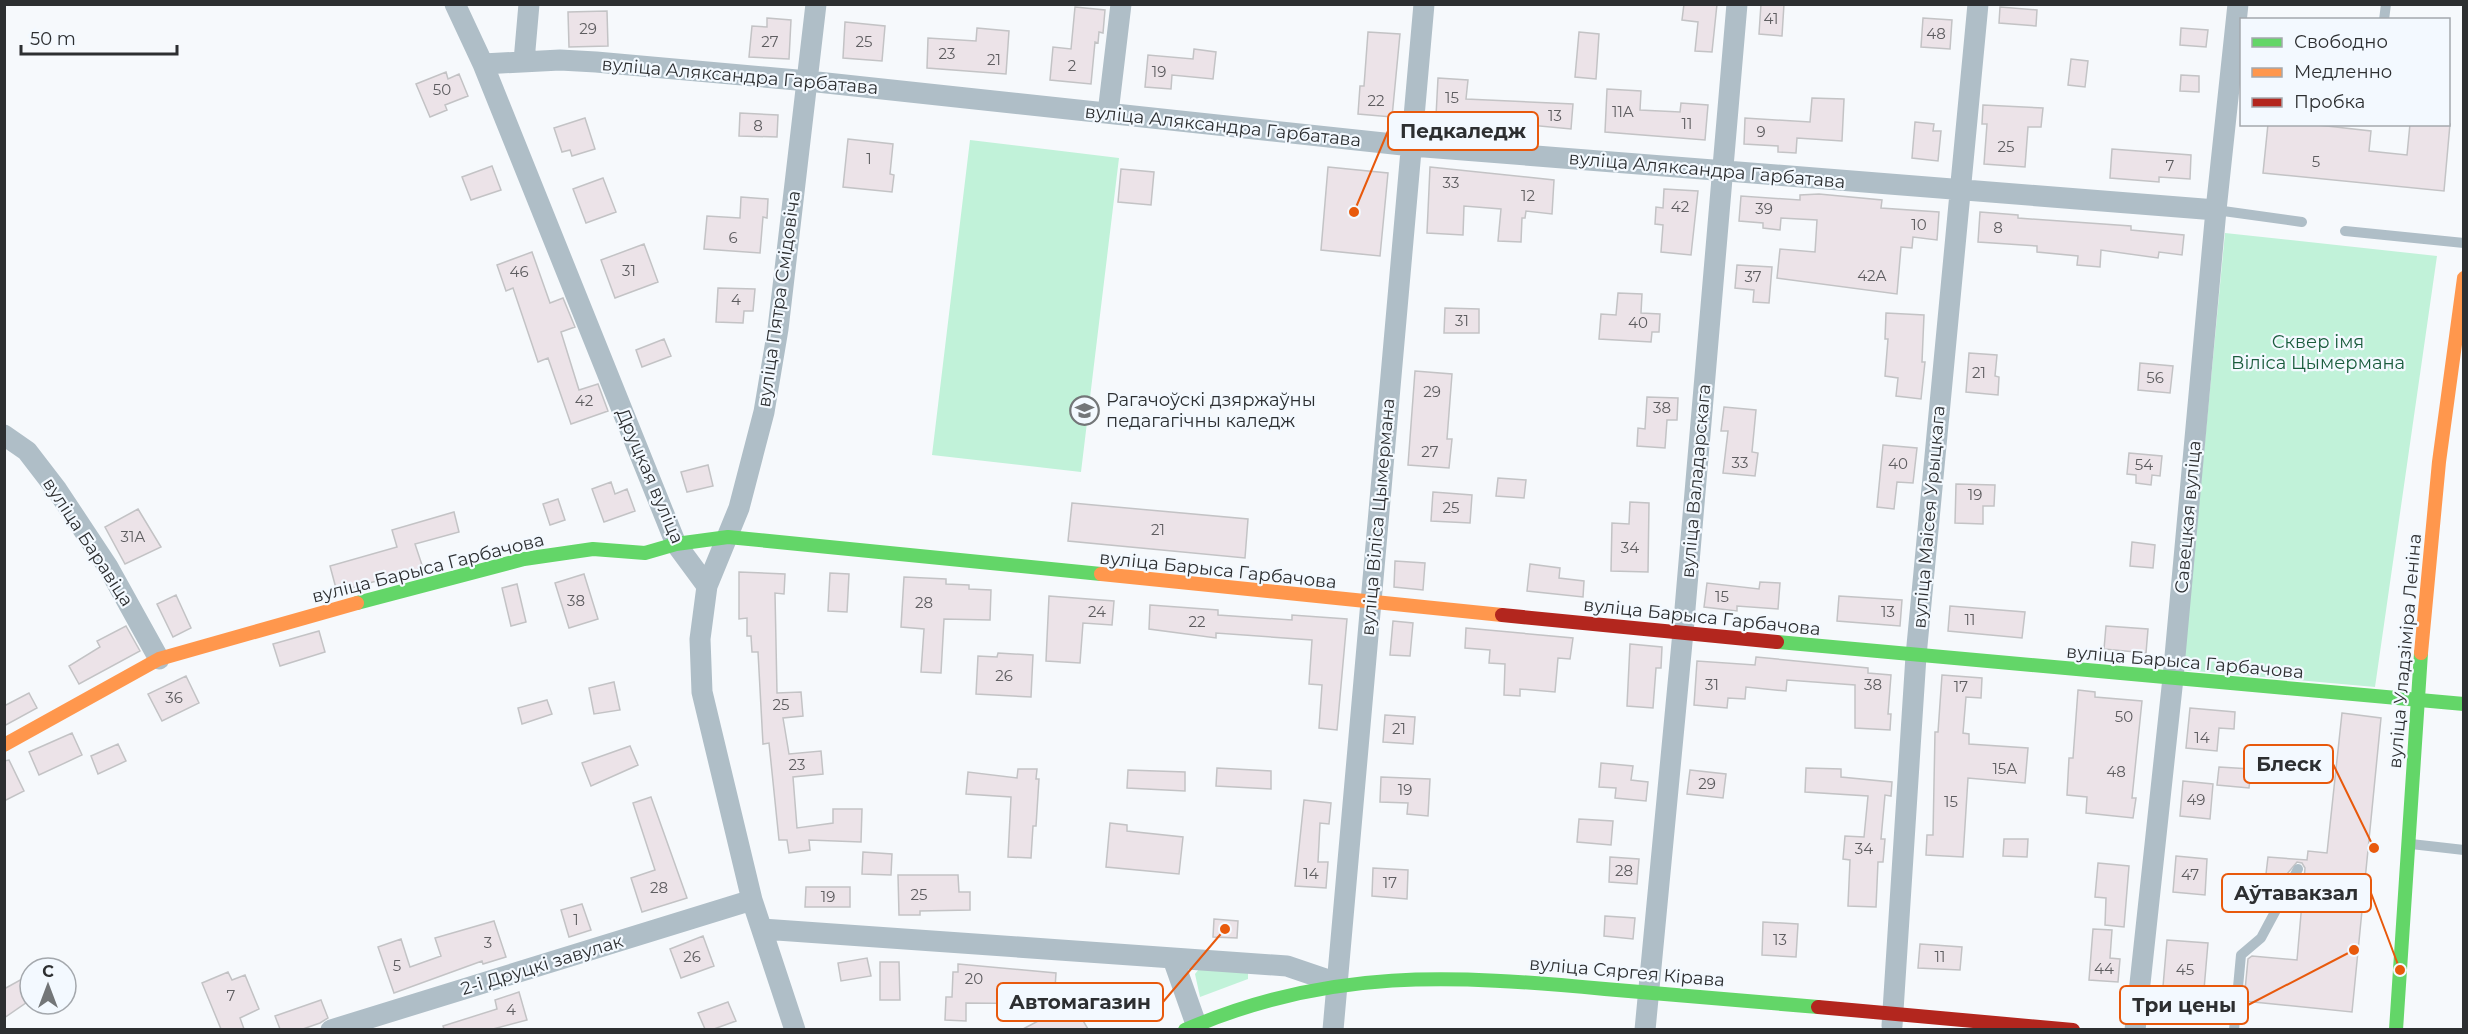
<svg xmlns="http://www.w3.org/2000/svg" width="2468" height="1034" font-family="Montserrat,sans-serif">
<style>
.green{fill:#c1f2d9}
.building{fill:#ece3e8;stroke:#c3c3c5;stroke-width:1.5}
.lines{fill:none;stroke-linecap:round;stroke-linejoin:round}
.lane{stroke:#afbec7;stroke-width:10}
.street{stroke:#afbec7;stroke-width:21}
.fast{stroke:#63d668;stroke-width:14}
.slow{stroke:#ff974d;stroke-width:14}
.jam{stroke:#b3261e;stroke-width:14}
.labels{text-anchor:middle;stroke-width:4.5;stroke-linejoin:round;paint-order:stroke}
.number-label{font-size:15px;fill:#5e5d60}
.street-label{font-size:18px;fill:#2d2f31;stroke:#f3f9ff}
.park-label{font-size:18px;fill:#1a5c3d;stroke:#f3f9ff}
.poi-label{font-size:18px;fill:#2d2f31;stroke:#f3f9ff;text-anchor:start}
.leader{fill:none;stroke:#e8590c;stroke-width:2}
.callout-dot{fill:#e8590c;stroke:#f3f9ff;stroke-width:2}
.callout{fill:#f3f9ff;stroke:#e8590c;stroke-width:2}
.callout-label{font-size:20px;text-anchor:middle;font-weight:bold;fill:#2d2f31}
</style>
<rect width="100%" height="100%" fill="#f6f9fc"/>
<path class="green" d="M970,140L1119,158L1081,472L932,455Z
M2225,233L2437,256L2375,687L2183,670Z
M1199,969L1248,973V979L1200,997L1195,974Z"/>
<path class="building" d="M1684,4H1717L1712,52L1695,51L1698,22L1682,20Z
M1761,4H1784L1782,36L1759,34Z
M1075,7L1105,10L1103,33L1099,32L1098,43L1095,42L1091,84L1050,80L1053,47L1071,49Z
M2000,7L2037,10L2036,26L1999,23Z
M607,11L608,46L569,47L568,12Z
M767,18L791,20L789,59L749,57L752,26L767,27Z
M1923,18L1952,20L1950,49L1921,47Z
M845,22L885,26L882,61L843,58Z
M977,28L1009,31L1006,74L927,68L928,38L976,41Z
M2181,28L2208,30L2206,47L2180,45Z
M1368,32L1400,34L1392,117L1358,114L1360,86H1364Z
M1579,32L1599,34L1596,79L1575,77Z
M1194,49L1216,52L1213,79L1172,75L1171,89L1145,87L1148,55L1193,59Z
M2071,59L2088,61L2085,87L2068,85Z
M446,72L448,79L459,74L468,96L445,105L447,110L430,117L416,84Z
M2181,75L2199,76V92L2180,91Z
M1438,78L1468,80L1466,99L1573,104L1571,129L1436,116Z
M1607,89L1641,91L1640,110L1680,112L1681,103L1708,105L1705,140L1605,132Z
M1812,98L1844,99L1842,141L1797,138L1796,153L1778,152V146L1744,144L1745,118L1810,122Z
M1983,105L2043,108L2041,127H2028L2025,167L1984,164L1987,124H1982Z
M740,113L778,115L777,137L739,136Z
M585,118L595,149L572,156L570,150L562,152L554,128Z
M1915,122L1934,124L1933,131H1941L1938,161L1912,158Z
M2268,124H2309L2371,131L2369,151L2407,155L2410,124H2450L2444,191L2263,173Z
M848,139L893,144L890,174L894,175L892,192L843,187Z
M2112,149L2191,155L2190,179L2159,177V182L2110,178Z
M492,166L501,190L471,200L462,177Z
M1328,167L1388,173L1380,256L1321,250Z
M1430,167L1554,180L1552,214L1526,211L1525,218H1522L1521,242L1498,241L1501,209L1464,206L1463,235L1427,233Z
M1121,169L1154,172L1151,205L1118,202Z
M603,178L616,212L586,223L573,189Z
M1664,189L1698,191L1691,255L1661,252L1663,225L1655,224L1656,207L1663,208Z
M1819,194L1882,200L1881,208L1939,212L1937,240L1913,237L1912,248L1901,247L1897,294L1777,278L1780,249L1815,252L1817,220L1781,218L1780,230L1763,228V223L1739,221L1741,196L1800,200V195Z
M741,197L768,199L767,218L763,217L760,253L704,249L707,216L740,218Z
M1980,212L2018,215V218L2131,226V230L2184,235L2182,255L2159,252L2158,258L2101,250L2100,267L2077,265L2078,256L2037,252V246L1978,242Z
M644,244L658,282L615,298L601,260Z
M532,252L550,303L563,298L575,327L561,332L579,390L598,384L608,411L571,424L548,358L538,362L513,288L506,291L497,265Z
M1737,265L1772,267L1769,303L1753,302L1754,290L1735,288Z
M718,288L755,289L753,311H744L743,323L716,322Z
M1618,293L1642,294L1641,313L1660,314L1659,332H1652L1651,342L1599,339L1601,314L1616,315Z
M1445,308L1479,309V333H1444Z
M1886,313L1924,315L1922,362H1925L1921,399L1896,396L1898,378L1885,376L1888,339H1885Z
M664,339L671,356L642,367L636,350Z
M1969,353L1997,355L1995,376L1999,377L1998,395L1966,392Z
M2140,363L2173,366L2170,393L2138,390Z
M1415,371L1452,374L1447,439H1452L1449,468L1408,465Z
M1647,397L1678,398L1677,420H1667L1665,448L1637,446L1638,428L1645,429Z
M1724,407L1756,410L1752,452L1758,453L1755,476L1723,473L1728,431H1721Z
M1883,445L1917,448L1913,483L1897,482L1894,509L1877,507Z
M2129,453L2162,456L2160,476L2152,475L2151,485L2136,483V475L2127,474Z
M708,465L713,486L687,492L681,472Z
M1498,478L1526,480L1524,498L1496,496Z
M611,482L615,494L627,489L635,511L604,522L592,489Z
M1956,484L1995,485L1994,506H1983V524L1955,523Z
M1433,492L1472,495L1470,523L1431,521Z
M558,499L565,520L550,525L543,504Z
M1630,502L1649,503L1648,572L1611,571L1612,523L1629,524Z
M1072,503L1248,519L1245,558L1068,541Z
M138,509L161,547L125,564L105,527Z
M454,512L459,532L415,544L423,568L337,592L330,566L397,547L392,530Z
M2132,542L2155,545L2153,568L2130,566Z
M1395,561L1425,563L1423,590L1394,587Z
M1530,564L1560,568L1559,578L1584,581L1583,597L1527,591Z
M739,572L785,574L784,594L775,593L777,693L801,692L803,716L783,718L789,754L821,751L823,774L793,777L797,828L833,823V809H862L861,842L809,840L810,850L789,853L787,840H779L769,743L763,744L758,652H752L751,636H747V618L739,619Z
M830,573L849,574L847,612L828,611Z
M584,574L598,619L569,628L555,583Z
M904,577L946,579V584L969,585V589L991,590L990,620L944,619L941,673L921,672L924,629L901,627Z
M1760,582L1780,583L1778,609L1737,606V611L1704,607L1707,583L1759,589Z
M517,584L526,622L511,626L502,588Z
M176,595L191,628L173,637L157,604Z
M1049,596L1114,601L1112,625L1083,623L1080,663L1046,661Z
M1839,596L1902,600L1900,626L1837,621Z
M1150,605L1218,610V615L1292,620V615L1347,619L1337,730L1319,728L1322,685L1309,684L1312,640L1216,633V638L1149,629Z
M1950,606L2025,612L2022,638L1948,631Z
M1393,621L1413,623L1410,656L1390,655Z
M126,626L140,651L79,684L69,666L100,647L97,641Z
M2106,626L2148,629L2146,653L2104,649Z
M1466,628L1573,638L1570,659L1558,658L1555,692L1520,689V696L1504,695L1505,664L1489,663L1490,650L1465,648Z
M319,631L325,652L280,666L273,644Z
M1630,644L1662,647L1661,668H1656L1653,708L1627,706Z
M998,653L1033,655L1031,697L976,694L978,656L997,657Z
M1756,657L1868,668V673L1891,675L1888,714H1891L1890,730L1855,728V685L1787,680L1786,691L1746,687L1745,699L1728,698L1727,708L1694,705L1697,661L1755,665Z
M1942,675L1982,678L1981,698L1966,697L1963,733L1969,734V744L2028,748L2025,783L1968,778L1963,857L1926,855L1927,835H1933L1935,732H1938Z
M186,676L199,703L162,721L148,694Z
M614,682L620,710L594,714L589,688Z
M2078,690L2095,692V697L2142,701L2132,798H2136L2133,818L2086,813L2087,797L2067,795L2069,758H2073Z
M29,693L37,708L4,726V706Z
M547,700L552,714L522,724L518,708Z
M2190,708L2235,712L2234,729L2219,728L2217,751L2186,748Z
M2342,713L2381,718L2352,1012L2244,1001L2248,959L2252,956L2297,960L2305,868L2302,863L2297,862L2287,874H2266L2268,857L2307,860L2308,851L2327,853Z
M1385,715L1415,717L1413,744L1383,742Z
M72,733L82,755L39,775L29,752Z
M118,744L126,761L98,774L91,756Z
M630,746L638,765L591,786L582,763Z
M9,760L24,791L4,801V761Z
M1601,763L1633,766L1631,780L1648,782L1646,801L1615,798L1616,788L1599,787Z
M2219,767L2251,769L2249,788L2217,785Z
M1217,768L1271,771V789L1216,786Z
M1806,768L1841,769V777L1892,782L1891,796L1885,795L1881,839H1885L1883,862H1878L1876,907L1848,906L1850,860L1843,859L1845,836L1864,837L1868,796L1805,792Z
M1018,769H1037L1036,779H1039L1036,826H1033L1031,858L1008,857L1011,797L966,794L968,772L1017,778Z
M1128,770L1185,772V791L1127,788Z
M1690,770L1726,774L1723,798L1687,794Z
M1381,777L1430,779L1428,816L1407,814L1408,803L1380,802Z
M2183,781L2213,784L2210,819L2180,816Z
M651,797L687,898L642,912L631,878L655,870L633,803Z
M1304,800L1331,803L1329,824L1320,823L1318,862H1328L1326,888L1295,886Z
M1579,819L1613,821L1611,845L1577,842Z
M1110,823L1127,825V831L1183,837L1179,874L1106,867Z
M2004,839H2028L2027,857L2003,856Z
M863,852L892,854L891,875L862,874Z
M2176,856L2207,859L2205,895L2173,892Z
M1610,857L1639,859L1637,884L1609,882Z
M2098,863L2129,866L2124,927L2105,925L2106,898L2095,897Z
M1373,868L1408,870L1407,899L1372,896Z
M898,875H958L959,892H970V910L920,911V915H899Z
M806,887H850V907H805Z
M582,904L591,930L569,937L561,910Z
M1605,916L1635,918L1633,939L1604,936Z
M1214,919L1238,921L1237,938L1213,937Z
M494,921L506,957L483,964L482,961L394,993L378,947L401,939L410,967L441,956L435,938Z
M1763,922L1798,924L1796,957L1762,955Z
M2093,929L2112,930L2110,958L2120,959L2118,982L2089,980Z
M703,936L714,966L681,978L670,949Z
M2167,940L2208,943L2203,1001L2162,998Z
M1920,944L1962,947L1960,970L1918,968Z
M867,958L871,976L841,981L838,963Z
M880,962H899L900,1000H880Z
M958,964L1056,973L1054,1004L966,1003V1021L945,1020L946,997H952L953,972H958Z
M228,972L232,980L245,975L259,1009L240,1018L244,1029H221L202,983Z
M22,979L30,992V1000L4,1018V989Z
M519,992L527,1020L493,1029H444L443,1026L497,1009L495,1000Z
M321,1000L328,1018L320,1023L303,1029H280L275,1016Z
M728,1002L736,1021L714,1029H705L698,1013Z
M1072,1002L1088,1029H1023L1059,1010Z"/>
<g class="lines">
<path class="lane" d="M2384,20L2386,4
M2216,210L2302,222
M2345,231L2464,243
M2411,844L2464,850
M2234,1030L2241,955L2261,938L2298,869"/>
<path class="street" d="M455,4L483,64L676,544L707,586
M524,61L529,4
M483,64L560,60L596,62L808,81L1412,146L2216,210
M1108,113L1121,4
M4,435L27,451L57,490L108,567L159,659
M762,929L1287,966L1337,983
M1173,959L1196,1024
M1892,1026L1916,656L1978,4
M331,1030L752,900
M795,1030L752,900L702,692L700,639L707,586L739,508L764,412L778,329L816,4
M1333,1030L1424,4
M1645,1030L1683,632L1737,4
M2135,1030L2173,678L2216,210L2238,4"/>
<path class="fast" d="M357,603L524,559L593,549L645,553L676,544L728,537L1101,574
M1777,642L2464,704
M1185,1030C1329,967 1453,975 1605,989C1676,995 1747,1001 1818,1007
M2396,1030L2421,653"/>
<path class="slow" d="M1101,574L1502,615
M2421,653L2439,462L2464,278
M4,745L159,659L357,603"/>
<path class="jam" d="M1502,615L1777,642
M1818,1007L2073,1030"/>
</g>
<defs>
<symbol id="university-ring" viewBox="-11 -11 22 22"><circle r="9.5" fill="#f3f9ff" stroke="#737678" stroke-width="1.5"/><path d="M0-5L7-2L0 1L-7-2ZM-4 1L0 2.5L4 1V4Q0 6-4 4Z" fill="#737678"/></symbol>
</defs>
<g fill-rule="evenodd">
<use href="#university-ring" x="1068" y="394" width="33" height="33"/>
</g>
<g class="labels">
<g class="number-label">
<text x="1771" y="24">41</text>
<text x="588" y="34">29</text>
<text x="1936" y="39">48</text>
<text x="770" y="47">27</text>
<text x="864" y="47">25</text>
<text x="947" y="59">23</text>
<text x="994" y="65">21</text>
<text x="1072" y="71">2</text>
<text x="1159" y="77">19</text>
<text x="442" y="95">50</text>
<text x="1452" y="103">15</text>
<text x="1376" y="106">22</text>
<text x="1623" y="117">11А</text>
<text x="1555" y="121">13</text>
<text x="1687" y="129">11</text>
<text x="758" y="131">8</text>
<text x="1761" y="137">9</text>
<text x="2006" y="152">25</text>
<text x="869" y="164">1</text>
<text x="2316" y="167">5</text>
<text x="2170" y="171">7</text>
<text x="1451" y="188">33</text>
<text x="1528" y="201">12</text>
<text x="1680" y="212">42</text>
<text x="1764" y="214">39</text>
<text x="1919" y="230">10</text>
<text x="1998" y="233">8</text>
<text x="733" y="243">6</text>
<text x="629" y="276">31</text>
<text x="519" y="277">46</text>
<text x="1872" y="281">42А</text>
<text x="1753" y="282">37</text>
<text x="736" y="305">4</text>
<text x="1462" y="326">31</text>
<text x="1638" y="328">40</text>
<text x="1979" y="378">21</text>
<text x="2155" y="383">56</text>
<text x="1432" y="397">29</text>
<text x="584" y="406">42</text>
<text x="1662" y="413">38</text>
<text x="1430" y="457">27</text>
<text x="1740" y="468">33</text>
<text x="1898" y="469">40</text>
<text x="2144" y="470">54</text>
<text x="1975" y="500">19</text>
<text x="1451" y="513">25</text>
<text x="1158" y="535">21</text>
<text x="133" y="542">31А</text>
<text x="1630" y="553">34</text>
<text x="1722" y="602">15</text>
<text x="576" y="606">38</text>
<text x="924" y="608">28</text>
<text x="1097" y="617">24</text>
<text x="1888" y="617">13</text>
<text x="1970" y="625">11</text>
<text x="1197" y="627">22</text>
<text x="1004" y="681">26</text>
<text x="1712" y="690">31</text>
<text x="1873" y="690">38</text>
<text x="1961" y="692">17</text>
<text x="174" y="703">36</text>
<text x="781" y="710">25</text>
<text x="2124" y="722">50</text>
<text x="1399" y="734">21</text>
<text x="2202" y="743">14</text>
<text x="797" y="770">23</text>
<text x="2005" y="774">15А</text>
<text x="2116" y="777">48</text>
<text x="1707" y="789">29</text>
<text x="1405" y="795">19</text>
<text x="2196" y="805">49</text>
<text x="1951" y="807">15</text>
<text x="1864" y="854">34</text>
<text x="1624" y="876">28</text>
<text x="1311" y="879">14</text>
<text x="2190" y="880">47</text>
<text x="1390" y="888">17</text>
<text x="659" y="893">28</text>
<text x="919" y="900">25</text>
<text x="828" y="902">19</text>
<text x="576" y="925">1</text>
<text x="1780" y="945">13</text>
<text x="488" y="948">3</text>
<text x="692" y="962">26</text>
<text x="1940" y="962">11</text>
<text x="397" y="971">5</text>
<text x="2104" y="974">44</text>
<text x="2185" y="975">45</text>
<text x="974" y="984">20</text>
<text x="231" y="1001">7</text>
<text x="511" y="1015">4</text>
</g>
<g class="street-label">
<text transform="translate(740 76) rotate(5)" y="6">вуліца Аляксандра Гарбатава</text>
<text transform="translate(1223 126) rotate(6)" y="6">вуліца Аляксандра Гарбатава</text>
<text transform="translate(1707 170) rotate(5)" y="6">вуліца Аляксандра Гарбатава</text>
<text transform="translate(779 299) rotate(-82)" y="6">вуліца Пятра Смідовіча</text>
<text transform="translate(650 476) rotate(67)" y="6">Друцкая вуліца</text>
<text transform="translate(1696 481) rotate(-85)" y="6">вуліца Валадарскага</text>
<text transform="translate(1378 517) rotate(-85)" y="6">вуліца Віліса Цымермана</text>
<text transform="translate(1929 517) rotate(-85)" y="6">вуліца Маісея Урыцкага</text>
<text transform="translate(2188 517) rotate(-85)" y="6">Савецкая вуліца</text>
<text transform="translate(88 542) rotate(57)" y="6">вуліца Баравіца</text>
<text transform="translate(428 568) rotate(-14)" y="6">вуліца Барыса Гарбачова</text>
<text transform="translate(1218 570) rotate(6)" y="6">вуліца Барыса Гарбачова</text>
<text transform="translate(1702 617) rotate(6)" y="6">вуліца Барыса Гарбачова</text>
<text transform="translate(2405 651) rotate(-85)" y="6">вуліца Уладзіміра Леніна</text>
<text transform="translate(2185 662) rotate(5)" y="6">вуліца Барыса Гарбачова</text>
<text transform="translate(542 965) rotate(-17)" y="6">2-і Друцкі завулак</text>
<text transform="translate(1627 972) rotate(5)" y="6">вуліца Сяргея Кірава</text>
</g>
<g class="park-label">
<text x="2318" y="348">Сквер імя<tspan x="2318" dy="21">Віліса Цымермана</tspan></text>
</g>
<g class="poi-label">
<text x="1106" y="406">Рагачоўскі дзяржаўны<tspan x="1106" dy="21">педагагічны каледж</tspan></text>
</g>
</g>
<path class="leader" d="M1354 212L1388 131M2374 848L2333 764M2400 970L2371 893M1225 929L1163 1002M2354 950L2248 1005"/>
<g class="callout-dot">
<circle cx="1354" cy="212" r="6"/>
<circle cx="2374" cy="848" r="6"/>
<circle cx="2400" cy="970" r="6"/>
<circle cx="1225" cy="929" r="6"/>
<circle cx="2354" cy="950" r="6"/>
</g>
<g class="callout">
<rect x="1388" y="112" width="150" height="38" rx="6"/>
<rect x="2244" y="745" width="89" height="38" rx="6"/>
<rect x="2222" y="874" width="149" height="38" rx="6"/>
<rect x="997" y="983" width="166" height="38" rx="6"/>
<rect x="2120" y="986" width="128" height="38" rx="6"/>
</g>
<g class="callout-label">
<text x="1463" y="138">Педкаледж</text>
<text x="2289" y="771">Блеск</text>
<text x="2296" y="900">Аўтавакзал</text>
<text x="1080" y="1009">Автомагазин</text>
<text x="2184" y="1012">Три цены</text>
</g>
<rect width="2468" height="1034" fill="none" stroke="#2d2f31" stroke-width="12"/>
<rect x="2240" y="18" width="210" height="108" fill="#f3f9ff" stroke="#a4a8ad" stroke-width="1.5"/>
<rect x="2252" y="38" width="30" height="9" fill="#63d668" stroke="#a4a8ad" stroke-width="1.5"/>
<text x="2294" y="48" font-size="18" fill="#2d2f31">Свободно</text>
<rect x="2252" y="68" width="30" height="9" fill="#ff974d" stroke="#a4a8ad" stroke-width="1.5"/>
<text x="2294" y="78" font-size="18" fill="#2d2f31">Медленно</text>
<rect x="2252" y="98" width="30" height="9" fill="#b3261e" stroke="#a4a8ad" stroke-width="1.5"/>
<text x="2294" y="108" font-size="18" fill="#2d2f31">Пробка</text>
<g transform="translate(48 986)"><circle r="28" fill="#f3f9ff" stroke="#a4a8ad" stroke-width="1.5"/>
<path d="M0-4.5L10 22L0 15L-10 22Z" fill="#737678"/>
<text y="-9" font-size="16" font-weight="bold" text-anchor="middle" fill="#2d2f31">С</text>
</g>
<path d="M21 45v9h156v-9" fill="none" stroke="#2d2f31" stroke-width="3"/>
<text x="30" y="45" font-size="18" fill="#2d2f31" stroke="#f3f9ff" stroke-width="4.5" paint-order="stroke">50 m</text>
</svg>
